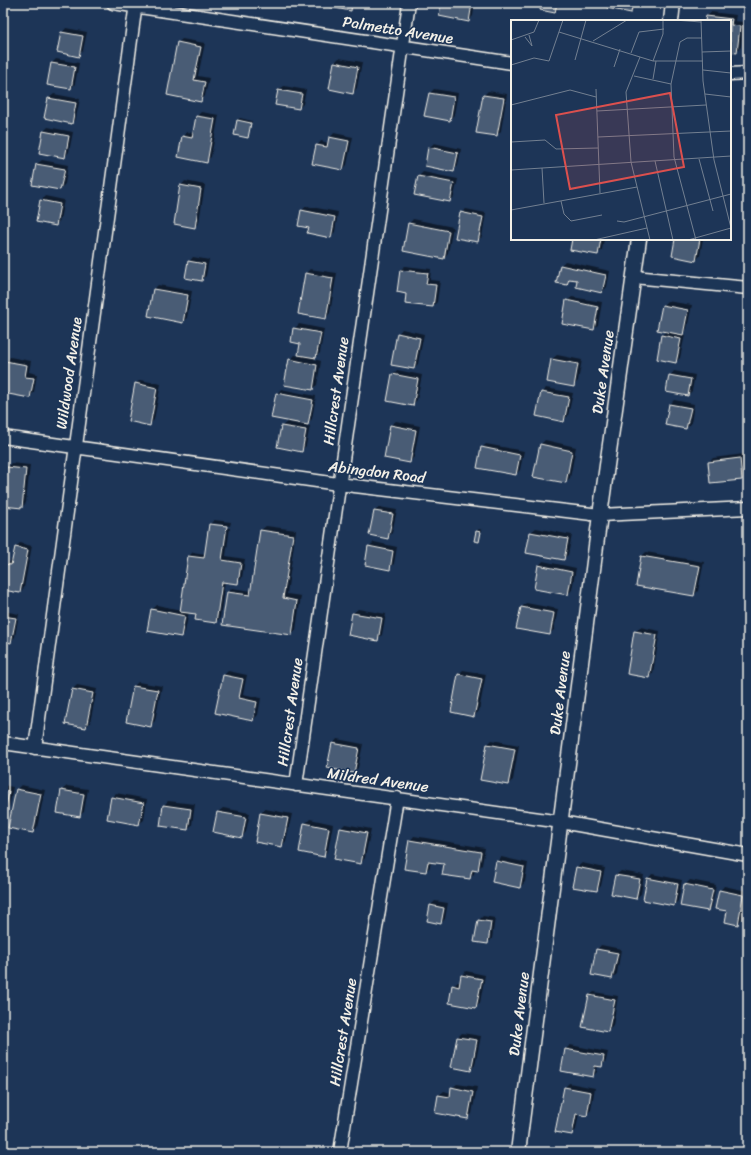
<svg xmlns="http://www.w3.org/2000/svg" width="751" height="1155" font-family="Sriracha,sans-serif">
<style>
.shadow{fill:#0007}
.building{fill:#485b74;stroke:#f4f1e8}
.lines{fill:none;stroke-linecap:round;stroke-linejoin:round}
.minor-casing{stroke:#f4f1e8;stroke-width:15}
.tertiary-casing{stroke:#f4f1e8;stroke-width:17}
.minor{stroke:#1d3557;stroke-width:12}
.tertiary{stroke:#1d3557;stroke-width:14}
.labels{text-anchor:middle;stroke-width:3;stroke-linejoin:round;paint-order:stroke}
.street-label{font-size:15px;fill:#f4f1e8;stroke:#1d3557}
.inset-road{fill:none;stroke:#738091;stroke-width:1}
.view{fill:#dc504e;fill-opacity:0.15;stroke:#dc504e;stroke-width:2}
.inset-edge{fill:none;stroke:#f4f1e8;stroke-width:2}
</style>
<rect width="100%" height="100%" fill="#1d3557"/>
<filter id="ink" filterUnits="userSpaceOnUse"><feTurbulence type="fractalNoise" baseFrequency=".025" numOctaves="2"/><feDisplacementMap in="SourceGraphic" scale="8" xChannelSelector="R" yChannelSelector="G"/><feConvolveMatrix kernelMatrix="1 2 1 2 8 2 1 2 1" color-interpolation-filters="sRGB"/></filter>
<g filter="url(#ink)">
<path class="shadow" d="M330,3H355L351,10Z
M443,3H475L473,16L468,21Z
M542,3H560L559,7L555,12Z
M609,3H636L635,7L631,12Z
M711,12L736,15L735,21L744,22L741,47L736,52L730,51V21H706L707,16Z
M66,28L87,32L83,51L78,55L62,33Z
M182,39L205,43L198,76L209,78L205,96L201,100L178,43Z
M339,58L362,62L357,88L353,93L335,62Z
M56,59L79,63L75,84L71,88L52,63Z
M284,86L306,90L303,104L299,108L279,90Z
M434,89L458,93L454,115L449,120L426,115L430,93Z
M488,91L507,94L501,131L497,135L484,95Z
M54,94L80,99L76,118L72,123L45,117L49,98Z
M201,112L219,115L211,157L206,161L183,136L187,132L194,133L197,116Z
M240,118L252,121L247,137L238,120Z
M48,127L73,132L69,152L65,157L44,131Z
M334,133L353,137L347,165L343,169L317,146L321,141L329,143L330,138Z
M434,143L461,149L458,166L454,170L429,148Z
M42,160L68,165L65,184L60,189L34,184L37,164Z
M423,172L458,179L454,197L450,201L419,176Z
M185,181L205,185L199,222L195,227L181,186Z
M45,196L64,200L60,220L56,225L41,201Z
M306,206L338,212L335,232L330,237L310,227L302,211Z
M466,209L486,213L482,237L477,241L461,213Z
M413,219L453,227L448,253L444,258L409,224Z
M573,239H604L602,250L597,254Z
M676,239H703L700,256L696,260Z
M193,257L209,260L206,276L201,280L189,262Z
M565,261L610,271L607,287L602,292L571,278L567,284L560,266Z
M405,266L431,269L430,280L440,281L437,302L433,306L407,293L400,270Z
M310,269L337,273L330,313L326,318L306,273Z
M158,285L192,291L187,318L182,322L154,289Z
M572,297L602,302L598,325L593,329L567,301Z
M667,301L692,305L687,329L682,334L685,335L680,358L676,362L662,335L667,331L658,329L663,305Z
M299,324L324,329L320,353L314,359L321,361L317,385L312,389L290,360L295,355L299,356L301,343L294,329Z
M402,329L424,334L418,364L414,368L398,334Z
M557,355L582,360L578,381L573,386L552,359Z
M10,357L31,361L29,372L37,374L34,392L30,397L3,392L6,362Z
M397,370L422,375L417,400L412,405L393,375Z
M674,371L695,375L692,391L688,395L670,376Z
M140,380L161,384L154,420L150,424L136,384Z
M546,388L573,393L568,416L564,420L542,392Z
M281,389L316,396L312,419L307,424L277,394Z
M674,400L694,404L691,424L686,428L670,404Z
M396,421L420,426L414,457L410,462L391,425Z
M287,422L310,426L306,446L301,451L282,426Z
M545,440L576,447L570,478L566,482L540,445Z
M486,444L524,451L520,470L516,474L482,448Z
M744,454L746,474L742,479L709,462L713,458Z
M11,463L30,465L26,503L22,507L7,468Z
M379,507L397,510L392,533L388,538L375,511Z
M214,520L231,522L230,526L212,523V525L230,528L226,556L245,559L242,578L237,583L225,581L220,618L216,622L197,613L189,612L185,632L181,636L152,610L157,605L181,610L189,556L193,552L206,554L210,524Z
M266,526L296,530L287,594L301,596L296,630L292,634L228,592L232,588L252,591L261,530Z
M536,528L572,535L568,555L563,559L527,552L531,532Z
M479,529L482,530L478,541L477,531Z
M374,542L397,547L394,564L389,568L369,547Z
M20,543L32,546L24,588L20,592L3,589V581L6,565L11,560L13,561L15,548Z
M646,552L704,562L698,591L694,595L637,585L642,556Z
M543,561L576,568L572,590L568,594L539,566Z
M526,603L558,609L554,630L549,634L518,628L522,607Z
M358,609L386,614L382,635L377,639L349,634L353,613Z
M3,611L19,614L15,637L10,642L3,640Z
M640,627L660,631L653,673L649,677L635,632Z
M3,668L7,669L3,687Z
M463,670L486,674L479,711L474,716L459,674Z
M228,671L247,675L243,694L261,698L258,715L253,720L224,675Z
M138,682L162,686L155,721L151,725L134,686Z
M77,685L97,689L90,723L86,727L73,689Z
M337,739L363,744L358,768L354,772L333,744Z
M492,740L519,745L513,780L508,784L488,744Z
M3,785L13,787L9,807L4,811H3Z
M21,785L45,790L37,828L33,832L17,789Z
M67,786L88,789L84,812L79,816L58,813L62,790Z
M116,793L147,799L144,820L139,824L112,797Z
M168,801L195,804L192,825L188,829L161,825L164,805Z
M223,808L250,813L246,832L242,837L214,831L218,812Z
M265,809L292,814L286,841L282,846L261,813Z
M310,819L333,824L328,851L323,856L305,824Z
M345,824L371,829L365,858L361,863L335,858L341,828Z
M414,836L485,848L482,865L478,869H475L474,874L470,878L445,863L431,861L430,867L426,871L410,841Z
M501,857L528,863L525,882L520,887L497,862Z
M582,863L605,868L601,886L597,890L577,867Z
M621,871L644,875L641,894L636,898L613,893L616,875Z
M652,874L682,880L678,901L674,905L648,879Z
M690,880L716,885L712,906L708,910L685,885Z
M724,886L747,891L742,919L737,924L728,910L720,891Z
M435,901L448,903L445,919L441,923L431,905Z
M483,916L495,918L492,939L487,943L479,920Z
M601,945L621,949L617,974L612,978L597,950Z
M466,971L485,975L480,1003L476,1007L453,986L458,982H461L462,975Z
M594,992L618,996L613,1026L608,1031L589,996Z
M462,1033L481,1036L475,1065L471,1070L452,1066L458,1037Z
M570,1045L608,1052L606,1061L601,1066L598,1065L597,1072L593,1076L566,1049Z
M569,1083L595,1088L591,1110L586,1115L579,1114L576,1130L572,1134L557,1131L565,1087Z
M457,1084L477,1087L472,1114L467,1118L439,1095L444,1091L451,1093L452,1088Z"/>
<path class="building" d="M329,3H352L351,11L329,7Z
M441,3H472L469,22L439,16Z
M541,3H557L555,13L540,10Z
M608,3H633L631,13L607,8Z
M706,16L732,19L731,25L740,26L737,53L730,52V21H705Z
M61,32L83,36L79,57L57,52Z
M177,42L201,47L194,80L205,82L201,102L167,95Z
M334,62L358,67L353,94L329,89Z
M51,63L75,67L71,89L47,85Z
M278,90L302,94L299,109L275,105Z
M429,93L454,97L450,121L424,116Z
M483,95L504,98L497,136L476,133Z
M48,98L76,103L72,124L44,118Z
M196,116L215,119L207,163L178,157L182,136L192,138Z
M237,120L251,123L248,138L234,135Z
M43,131L69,136L65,158L39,153Z
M329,137L349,141L343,170L312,164L316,145L327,147Z
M428,147L458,153L454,172L425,166Z
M36,164L65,169L60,190L32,185Z
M418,176L454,183L450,202L414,195Z
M180,185L201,189L195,228L174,224Z
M40,200L60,204L56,226L36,222Z
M301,210L335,217L331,238L307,233L309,228L298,226Z
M460,212L483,217L478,242L455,238Z
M408,223L449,231L444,259L403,251Z
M572,239H601L598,255L570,250Z
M675,239H700L696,261L672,256Z
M188,261L205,264L202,281L185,278Z
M560,265L606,275L602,293L576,287L577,280L569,279L567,285L556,283Z
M400,270L428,273L426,284L436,285L433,307L405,304L406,294L397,292Z
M305,273L333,278L326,319L298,314Z
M153,289L188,295L183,323L148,316Z
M566,300L598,307L594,330L562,324Z
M662,305L688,310L683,335L657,330Z
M293,328L321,333L316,358L298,355L300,344L291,342Z
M397,333L420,338L414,369L391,365Z
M661,335L681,339L676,363L657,359Z
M289,359L317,365L313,390L284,385Z
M551,359L578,364L574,387L547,382Z
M5,361L27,365L25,377L34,378L30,398L3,393Z
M392,374L418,379L413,406L387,401Z
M669,375L691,379L688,396L666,392Z
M135,383L157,388L150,426L128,421Z
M541,392L569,397L564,422L536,416Z
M276,393L313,400L308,425L271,418Z
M669,404L691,408L686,429L665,425Z
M390,425L416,430L410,463L384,458Z
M281,426L306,430L302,452L277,447Z
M540,444L572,451L566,483L533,477Z
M481,447L520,455L516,475L477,468Z
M740,458L742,480L710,483L708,462Z
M6,467L26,469L22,508L3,506Z
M374,511L393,514L388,539L369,535Z
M209,524L227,526L222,560L241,563L238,584L222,582L216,623L195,620L196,614L180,612L188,556L204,558Z
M260,530L293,535L283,598L297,601L292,635L222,625L227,592L250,595Z
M476,531L481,532L479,542L474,541Z
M530,532L568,539L564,560L526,553Z
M368,546L393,551L390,570L365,565Z
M15,547L28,550L20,593L3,590L5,564L11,565Z
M641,556L700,566L694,596L636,586Z
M538,565L572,572L568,595L534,589Z
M521,607L554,613L550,635L516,629Z
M151,609L185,616L181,637L147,631Z
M352,613L382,618L378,641L348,635Z
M3,616L16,618L11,643L3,641Z
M634,631L657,635L649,678L627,674Z
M458,674L482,679L474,717L451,712Z
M223,675L243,679L239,698L257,702L253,721L215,713Z
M133,686L158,690L151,727L126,722Z
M72,689L93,693L86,728L65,724Z
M332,743L359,748L354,773L327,768Z
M487,744L515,749L508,785L480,780Z
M16,789L41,794L33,833L8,828Z
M3,790L9,792L5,812H3Z
M61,790L84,794L80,817L57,813Z
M111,797L144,803L139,825L107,819Z
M163,805L191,809L188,830L160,826Z
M217,812L246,817L242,838L213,832Z
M260,813L288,818L282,847L255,842Z
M304,823L329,828L324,857L299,852Z
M340,828L367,833L361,864L334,859Z
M409,840L481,852L478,871L472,870L470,879L442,875L444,864L428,862L426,872L404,869Z
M496,861L524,867L520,888L492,882Z
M576,867L601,872L597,891L572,887Z
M615,875L640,879L636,899L611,894Z
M647,878L678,884L674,906L643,900Z
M684,884L713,890L708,911L680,906Z
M719,890L743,895L738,925L725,922L727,911L715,909Z
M430,905L444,908L441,924L427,921Z
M478,920L491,922L488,944L474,942Z
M596,949L618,953L612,979L591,975Z
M461,975L482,979L476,1008L449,1003L452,985L459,987Z
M589,995L615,1000L608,1032L582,1027Z
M457,1037L477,1040L471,1071L451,1067Z
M565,1049L604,1056L602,1067L595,1066L593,1077L561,1071Z
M451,1087L473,1092L468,1119L435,1113L438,1095L450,1097Z
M564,1087L591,1092L587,1116L576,1114L572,1135L555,1132Z"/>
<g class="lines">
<defs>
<path id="minor" d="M113,3L512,63
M730,74L748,73
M634,277L748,288
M3,437L338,484L600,515L748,508
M3,743L561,822L748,855
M35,748L136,3
M296,785L409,3
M340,1152L397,798"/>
<path id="tertiary" d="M671,21L673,3
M518,1152L600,515L639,239"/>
</defs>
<use href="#minor" class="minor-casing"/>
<use href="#tertiary" class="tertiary-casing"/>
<use href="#minor" class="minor"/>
<use href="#tertiary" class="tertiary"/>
</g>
</g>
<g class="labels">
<g class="street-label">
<text transform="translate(398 30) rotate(9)" y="5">Palmetto Avenue</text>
<text transform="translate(603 372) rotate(-82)" y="5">Duke Avenue</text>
<text transform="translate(69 373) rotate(-82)" y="5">Wildwood Avenue</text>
<text transform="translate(336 391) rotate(-82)" y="5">Hillcrest Avenue</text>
<text transform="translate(377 472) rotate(7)" y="5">Abingdon Road</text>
<text transform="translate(560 693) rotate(-83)" y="5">Duke Avenue</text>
<text transform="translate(290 712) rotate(-82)" y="5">Hillcrest Avenue</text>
<text transform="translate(378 780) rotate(8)" y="5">Mildred Avenue</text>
<text transform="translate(519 1014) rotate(-83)" y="5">Duke Avenue</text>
<text transform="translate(343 1032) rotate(-81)" y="5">Hillcrest Avenue</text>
</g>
</g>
<g transform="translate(511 20)">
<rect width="220" height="220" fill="#1d3557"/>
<path class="inset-road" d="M163,0L190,2M48,12L142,41H192M14,17L21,26L18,15M0,20L23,12L28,0M82,21L116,0M191,32L220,31M120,33L128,12L153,9M129,37L115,72L120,142L139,220M64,40L75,0M142,41L152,14V0M0,45L23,38L38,41L52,0M103,47L109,29M192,50L220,53M123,56L160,64M142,59L145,41M85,69L89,173M194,74L220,77M0,85L59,70L85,77M86,91L195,85M87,117L220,111M0,122L34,120L45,129L87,128M188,139L202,191M144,141L162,220M31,148L33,183M0,150L220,136M50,181L53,194L60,201L91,195M0,190L126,167M106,201L113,202L220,174M83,220L136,208M177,220L220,208L203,140L192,61L190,0M185,220L163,137L160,64L169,22L176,18H191"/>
<path class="view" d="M159,73L173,147L59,169L45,95Z"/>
<rect width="220" height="220" class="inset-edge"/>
</g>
<rect width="751" height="1155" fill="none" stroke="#1d3557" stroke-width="16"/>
<rect x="8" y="8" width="735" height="1139" fill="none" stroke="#f4f1e8" stroke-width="1.5" filter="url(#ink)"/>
</svg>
